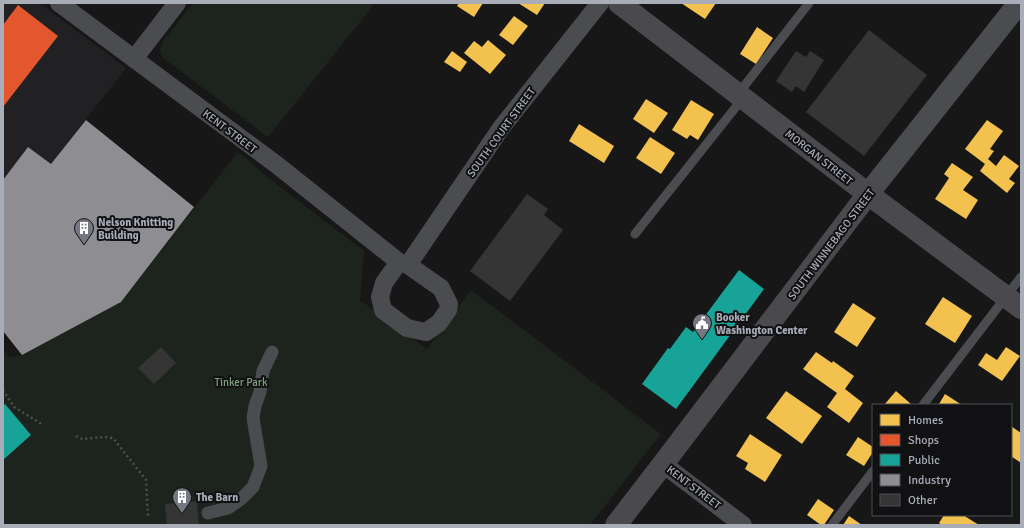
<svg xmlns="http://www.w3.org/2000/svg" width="1024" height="528" font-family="Signika,sans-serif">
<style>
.built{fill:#212123}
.green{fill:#1d241e}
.homes{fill:#f2c14e}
.shops{fill:#e4572e}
.public{fill:#17a398}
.industry{fill:#8d8d92}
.building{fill:#353536}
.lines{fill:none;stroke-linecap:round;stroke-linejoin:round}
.path{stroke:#4d4e52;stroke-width:2.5;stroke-dasharray:2 3;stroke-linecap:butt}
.service{stroke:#4b4c50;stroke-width:9}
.pedestrian{stroke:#4b4c50;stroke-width:13}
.minor{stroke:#4b4c50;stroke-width:18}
.tertiary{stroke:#4b4c50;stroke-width:22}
.secondary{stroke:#4a4a4e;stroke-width:22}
.labels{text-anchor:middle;stroke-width:4;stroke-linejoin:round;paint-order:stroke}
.street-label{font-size:11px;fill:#a8adb8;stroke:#111113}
.poi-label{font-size:11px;font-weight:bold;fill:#a8adb8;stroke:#111113;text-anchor:start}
.park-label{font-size:11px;fill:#7fa381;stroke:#111113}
</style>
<rect width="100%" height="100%" fill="#171717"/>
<path class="built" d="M3,3H39L126,68L51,164L28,147L3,180Z"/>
<path class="green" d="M193,3H375L268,137L163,58L160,50L163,41Z
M238,152L270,179L364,251L360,300L427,349L471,290L661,434L590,525H3V349L10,357L22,355L121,302Z"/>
<path class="homes" d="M459,3H483L474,17L457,6Z
M518,3H545L537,15Z
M681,3H716L705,19Z
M514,16L528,26L513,45L499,35Z
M757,27L773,38L756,64L740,54Z
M488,40L506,55L490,74L464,53L474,41L482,47Z
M452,51L467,62L460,72L444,62Z
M646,99L668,113L654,133L633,119Z
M691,100L714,114L698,140L690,135L687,139L672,130Z
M987,120L1003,131L990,149L994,151L988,159L996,166L1004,155L1019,166L1009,179L1015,183L1007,193L980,171L985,164L965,149Z
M579,124L614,146L604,163L569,141Z
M650,137L675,153L661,174L636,158Z
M952,163L973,177L963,190L978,200L966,219L935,199L949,178L944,174Z
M943,297L972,316L955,343L925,324Z
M853,303L876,318L857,347L834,332Z
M1006,347L1020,356L1002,381L978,365L986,353L997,360Z
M816,352L832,363L833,361L854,376L845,389L863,403L849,423L827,407L837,393L803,369Z
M786,391L822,416L802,444L766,418Z
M896,391L911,404L910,405H884Z
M945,394L962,405H940L939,404Z
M1011,426L1021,433V463L1011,456Z
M750,434L782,455L765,482L745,469L748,463L736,456Z
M858,437L873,447V452L864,466L846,455Z
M818,499L834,510L824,525H821L807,515Z
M944,515H963L979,525H942L939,523Z
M849,516L862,525H843Z"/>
<path class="shops" d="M18,5L58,36L3,107V25Z"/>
<path class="public" d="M739,270L764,289L676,409L642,384L668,348L670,349L686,327L693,332Z
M5,404L31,435L3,460V406Z"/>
<path class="industry" d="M86,120L194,207L121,302L22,355L3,331V180L28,147L51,164Z"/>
<path class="building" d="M869,30L927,75L864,156L806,112Z
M796,51L806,57L810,51L824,60L804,92L796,86L792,92L776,81Z
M527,194L548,209L544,215L563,230L510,301L470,271Z
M161,347L176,363L154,384L138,368Z
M197,501L199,525H167L165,504Z"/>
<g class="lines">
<path class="path" d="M3,390L14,407L43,425
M76,436L82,439L104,437L113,438L146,480L148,518"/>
<path class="service" d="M738,94L809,3
M635,234L743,98
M923,405L1021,277
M832,525L873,471"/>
<path class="pedestrian" d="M208,513L228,508L241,499L253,487L261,466L253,418L255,406L260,392L263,371L272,352"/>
<path class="minor" d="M59,3L277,165L399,262L408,265L441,288L449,304L448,310L439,323L426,332L407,328L383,310L380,297L384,283L399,262
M134,59L177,3
M408,265L501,128L600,3
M663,464L743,525"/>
<path class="tertiary" d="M868,194L1019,3"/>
<path class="secondary" d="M619,3L868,194L1021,308
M616,525L663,464L868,194"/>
</g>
<defs>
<symbol id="building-pin" viewBox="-11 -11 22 30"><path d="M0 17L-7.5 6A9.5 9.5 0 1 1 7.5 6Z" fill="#757880" stroke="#111113"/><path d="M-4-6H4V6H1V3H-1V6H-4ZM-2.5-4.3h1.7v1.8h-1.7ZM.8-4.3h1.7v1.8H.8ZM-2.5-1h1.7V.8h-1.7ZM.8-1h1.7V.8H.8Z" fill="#fff"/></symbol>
<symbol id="civic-pin" viewBox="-11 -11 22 30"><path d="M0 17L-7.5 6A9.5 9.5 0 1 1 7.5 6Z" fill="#757880" stroke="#111113"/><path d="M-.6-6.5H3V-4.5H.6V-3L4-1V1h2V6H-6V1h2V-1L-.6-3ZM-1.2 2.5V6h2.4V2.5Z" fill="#fff"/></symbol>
</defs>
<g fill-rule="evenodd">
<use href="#building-pin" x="73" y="217" width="22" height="30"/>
<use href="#civic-pin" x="691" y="312" width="22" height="30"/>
<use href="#building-pin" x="171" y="486" width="22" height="30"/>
</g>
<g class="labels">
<g class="street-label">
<text transform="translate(230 131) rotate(37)" y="4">KENT STREET</text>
<text transform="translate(501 132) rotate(-54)" y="4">SOUTH COURT STREET</text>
<text transform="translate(819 157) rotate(38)" y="4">MORGAN STREET</text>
<text transform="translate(831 244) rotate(-53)" y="4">SOUTH WINNEBAGO STREET</text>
<text transform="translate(694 487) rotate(37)" y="4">KENT STREET</text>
</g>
<g class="poi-label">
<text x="98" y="226">Nelson Knitting<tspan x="98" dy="13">Building</tspan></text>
<text x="716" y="321">Booker<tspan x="716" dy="13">Washington Center</tspan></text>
<text x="196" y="501">The Barn</text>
</g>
<g class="park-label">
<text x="241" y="386">Tinker Park</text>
</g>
</g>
<rect width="1024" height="528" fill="none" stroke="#a8adb8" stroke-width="8"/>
<rect x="872" y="404" width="140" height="112" fill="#111113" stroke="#4d4f55"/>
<rect x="880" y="414" width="20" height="12" fill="#f2c14e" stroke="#4d4f55"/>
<text x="908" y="424" font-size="12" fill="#a8adb8">Homes</text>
<rect x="880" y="434" width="20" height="12" fill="#e4572e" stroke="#4d4f55"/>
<text x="908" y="444" font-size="12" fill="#a8adb8">Shops</text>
<rect x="880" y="454" width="20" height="12" fill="#17a398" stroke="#4d4f55"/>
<text x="908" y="464" font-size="12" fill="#a8adb8">Public</text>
<rect x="880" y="474" width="20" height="12" fill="#8d8d92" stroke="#4d4f55"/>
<text x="908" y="484" font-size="12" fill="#a8adb8">Industry</text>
<rect x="880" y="494" width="20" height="12" fill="#353536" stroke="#4d4f55"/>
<text x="908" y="504" font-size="12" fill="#a8adb8">Other</text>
</svg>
